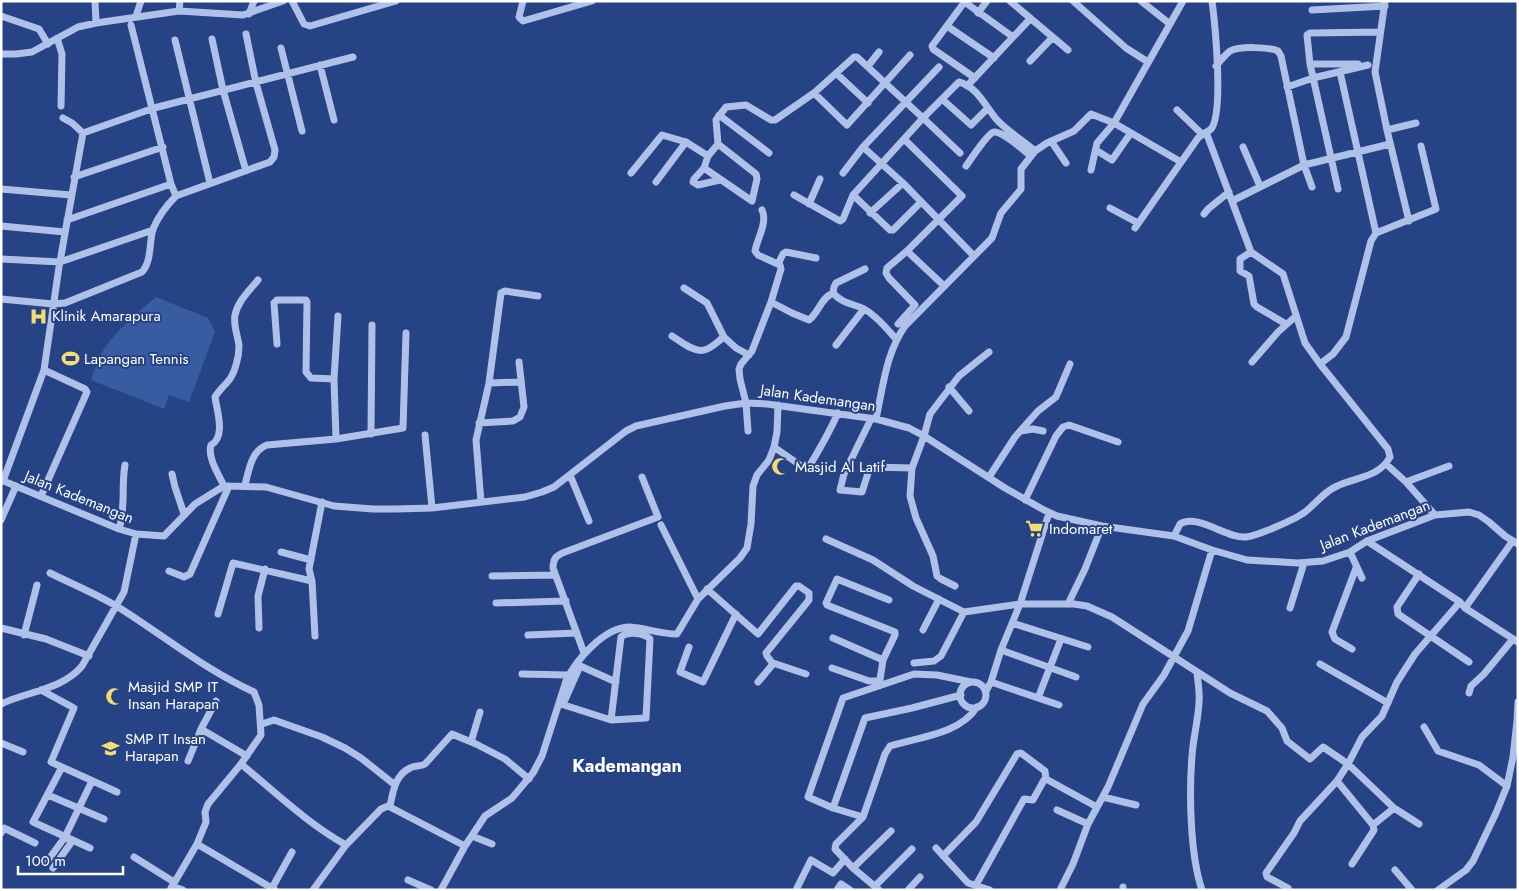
<svg xmlns="http://www.w3.org/2000/svg" width="1519" height="891" font-family="Jost,sans-serif">
<style>
.green{fill:#395ba2}
.lines{fill:none;stroke-linecap:round;stroke-linejoin:round}
.minor{stroke:#afc1e8;stroke-width:7}
.labels{text-anchor:middle;stroke-width:4;stroke-linejoin:round;paint-order:stroke}
.poi-label{font-size:15px;fill:#fff;stroke:#254385;text-anchor:start}
.street-label{font-size:15px;fill:#fff;stroke:#254385}
.quarter-label{font-size:18px;font-weight:bold;fill:#fff;stroke:#254385}
</style>
<rect width="100%" height="100%" fill="#254385"/>
<path class="green" d="M156,297L208,318L215,332L189,402L169,395L164,409L91,380C94,371 97,362 101,354C114,332 137,313 156,297Z"/>
<g class="lines">
<path class="minor" d="M95,1L96,23
M292,1L304,24L310,26L396,1
M523,1L519,17L523,21L592,1
M1010,1L1068,50
M1073,1L1126,48L1148,62
M1141,1L1170,24
M1385,1L1375,72L1387,130L1409,221
M1312,10L1385,6
M179,11L180,1
M978,13L987,1
M249,14L254,1
M1,16L39,29L48,44
M136,16L141,1
M131,25L171,184L176,196
M947,26L994,58
M57,38L62,54L61,106
M212,39L223,90L246,171
M175,40L210,183
M281,48L302,131
M1,54H16L32,52L78,27L96,23L179,11L243,15L283,1
M1030,61L1052,38
M1310,64H1358
M320,65L334,120
M868,66L879,52
M1216,66C1220,61 1225,55 1230,51C1239,46 1269,47 1278,51L1281,56L1304,165L1312,187
M939,67L863,147L903,183L974,256
M1340,72L1376,233
M837,74L868,103
M975,78L933,49L932,46L963,4L966,3L1013,37
M967,86L1030,19
M1287,87L1313,78L1368,65
M814,93L847,125L910,55
M942,99L971,125L988,108
M1177,110L1202,134
M719,115L769,153
M63,118L72,123L83,133
M1387,130L1416,123
M83,133L154,108L353,57
M1051,141L1066,163
M1243,147L1260,186
M1099,152L1112,160L1130,134
M960,153L923,118L959,82C978,87 986,108 998,121C1009,132 1023,141 1035,151
M708,156L704,168L694,179L693,182L698,185L720,180
M966,166C971,159 988,133 994,132C1003,131 1024,151 1031,156
M704,168L752,201L757,179L756,174L718,144
M1091,170L1097,143L1114,123L1183,1
M631,173L662,135L686,142L708,156L718,144L716,120L726,107L746,105L771,120H775L814,93L854,57H857L923,118L853,195L890,230H893L921,202
M843,173L863,147
M74,177L163,147
M656,182L686,142
M1,189L71,195
M1338,189L1310,64L1307,35L1310,33L1380,32
M794,195L840,221L843,219L853,195
M1232,201L1304,165L1390,144
M809,204L820,179
M1110,208L1138,223
M870,213L903,183
M1204,214L1208,209L1229,192
M67,220L171,184
M1,226L65,232
M1135,228L1198,138C1202,134 1207,133 1211,129C1224,113 1215,24 1212,1
M907,251L941,283
M1251,252L1240,259V271L1249,276L1254,304L1257,307L1286,324
M1,259L60,262L153,230
M778,264L783,254L786,252L816,258
M865,269L836,283L834,287L833,293C841,303 854,304 864,309C877,316 887,329 896,339
M684,288L707,303L724,337
M1,299L53,304L65,303L142,272C152,261 149,242 153,229C158,217 167,205 176,196L270,162L274,157L275,150L256,83L246,34
M771,302L792,313L809,320C819,312 821,298 833,293
M898,324L915,305L889,278L886,273L887,268L907,251L962,196L904,139
M672,336C680,341 694,353 704,350C711,349 718,341 724,337L736,348L749,355
M277,344L274,303L277,300H306L307,302L306,372L311,378L334,379
M836,345L864,309
M1252,362L1278,332L1296,316
M1320,364L1333,354L1346,337L1371,241L1376,233L1436,209L1421,146
M489,383L521,382
M949,387L969,411
M871,419L844,474L840,490L862,492L870,467L912,468
M876,419C883,387 886,353 905,326L992,238L1001,213L1021,189V169L1035,151L1047,143L1074,131L1091,114L1114,123L1181,162
M479,423L513,421L520,417L524,407L519,362
M748,431L746,403L740,379L739,369L741,364L752,351L771,302L781,269L780,265L758,255L755,251C757,239 768,222 762,210
M1021,431L1033,429L1043,431
M371,434L372,325
M425,435L432,508
M336,439L334,379L338,316
M774,447L807,470C818,452 829,433 838,413
M1386,464L1406,482
M172,474L175,487L184,514
M570,475L589,521
M989,477L1015,437L1038,411L1056,397L1070,364
M1,480L119,529L136,534L164,536L195,504L224,486L266,487L334,506L373,509H396L432,508L525,497L542,492L554,487L626,431L636,426L725,406L746,403L767,404L876,419L909,428L924,436L1005,488L1044,510L1057,516L1102,526L1174,536L1212,550L1247,560L1298,563L1323,561L1350,552L1367,541L1435,515L1469,512L1479,515L1489,522L1505,536L1518,544
M3,481L44,370L59,267L83,133
M245,485C249,470 251,451 267,445L336,439L403,428L406,333
M224,486C219,475 207,457 211,445C226,437 217,411 215,397C222,385 232,382 236,365C238,359 239,352 239,346C238,336 233,326 235,315C238,301 249,291 258,280
M41,496L87,392L85,389L44,370
M1025,500L1056,436L1063,427L1069,425L1118,442
M481,502L476,440L489,383L501,293L505,291L538,296
M1435,515L1406,482L1449,466
M1,520L16,486
M661,525L698,599
M119,529C126,508 121,487 125,465
M1174,536L1180,524C1198,513 1227,539 1246,537C1257,536 1296,519 1305,512C1315,504 1323,493 1335,487C1354,477 1379,478 1390,457L1388,449L1320,364L1305,343L1283,274L1251,252L1206,132
M826,539L873,560L913,586L964,612L1020,604H1074L1087,606L1112,617L1230,693L1267,711L1282,728L1287,741L1310,759L1323,747L1348,764L1394,808
M1367,541L1460,602L1465,608L1518,642
M281,552L311,560
M1350,552L1362,578
M169,571L184,577L190,574L229,486
M50,573C72,584 97,594 118,607C163,635 205,670 254,692L259,705L261,735L241,764L208,804L205,812L206,822L197,844L170,890
M1419,574L1397,607L1398,614L1469,662
M492,576L555,575
M955,586L941,579L937,576L933,556L916,518L910,496L912,468L924,436L930,414L959,376L989,352
M707,589L758,634L796,586H799L809,593V600L766,653L767,656L773,664L758,682
M496,603L566,601
M1068,604L1085,569L1102,526
M1290,608L1304,563
M1465,608L1512,542
M218,614L233,563L312,581
M1012,623L1088,647
M1,628L46,639L89,656
M259,628L258,596L265,569
M923,630L939,599
M24,635L37,585
M528,635L577,633
M315,636L312,581L309,569L322,502
M833,638L883,660
M689,647L680,672L703,682L736,614
M1352,649L1335,639L1332,632L1356,568
M1001,650L1076,677
M584,653L553,568C553,558 557,555 565,552L658,517L642,477
M773,663L806,674
M914,663L934,661L941,656L964,612
M1320,664L1388,703
M578,665L616,682
M580,666L564,702V705L611,720L646,718L650,639C644,633 628,631 621,637L611,720
M832,668L869,681H879
M1197,673C1198,683 1200,693 1199,703C1198,721 1193,739 1192,756C1189,793 1190,855 1202,890
M522,674L568,675
M991,682L1059,705
M960 695a13 13 0 1 1 26 0a13 13 0 1 1-26 0Z
M879,686L883,660L895,635V632L827,605L826,603L837,579L889,600
M41,690L74,708L51,762L117,792
M986,691L991,682L1001,650L1020,604L1049,513
M1469,693L1471,686L1484,674L1513,639
M1038,698L1061,639
M1,704C28,691 62,690 82,666L124,592L136,534
M262,724L274,720L322,737L345,748L361,758L395,785
M1424,727L1438,751L1479,765L1507,786
M201,729L216,701
M471,742L480,712
M1,743L23,752
M188,761L201,729L247,756
M241,764C275,792 307,823 346,845L381,809L388,806L465,846
M62,767L33,822L90,848
M1337,781L1373,825L1374,830L1352,864
M48,795L104,819
M1103,797L1136,805
M390,806C393,792 395,775 410,768C415,765 420,767 425,764L452,734L476,744L505,759L529,779
M833,808L865,718L912,708L961,695
M1057,810L1088,824
M863,817L833,808L808,797L843,698L914,674L937,675L971,682
M1373,825L1394,808L1419,824
M1,833L4,828L35,843
M472,836L492,844
M197,844L275,890
M936,848L968,883L990,890
M943,856L976,822L1017,754L1021,753L1045,771L1046,779
M134,857L174,882
M46,863L65,837L92,781
M53,868L73,840
M853,868L891,831
M1395,870L1412,890
M408,880L431,890
M976,885L1024,799L1033,800L1034,798L1044,780L1046,779L1097,807
M172,886L183,890
M875,886L912,849
M272,888L292,852
M1288,888L1267,877L1266,873L1294,833L1300,821L1337,781L1348,764L1362,737L1382,716L1397,682L1415,654L1460,602
M313,890L346,845
M441,890L465,846L485,816L512,798L533,773L542,756L566,681C576,660 604,627 630,627C645,628 661,634 677,634L698,599L740,558L747,548L751,524L753,486L757,475L769,460L774,447L777,432L778,405
M796,890L811,860L833,873L845,859
M837,890L841,884L850,890
M879,890L853,868L835,849L836,844L863,817L885,754L890,746C919,737 960,734 977,707
M908,890L920,877
M1060,890L1073,864L1088,824L1108,787L1143,704L1164,675L1188,631L1212,550
M1123,890V887
M1438,890L1466,870L1473,861L1496,813L1507,786L1513,757L1517,721L1518,702"/>
</g>
<defs>
<symbol id="hospital-bare" viewBox="-9 -9 18 18"><path d="M-5-5h3v3.5h4V-5h3V5h-3V1.5h-4V5h-3Z" fill="#f2dd72" stroke="#254385" stroke-width="2.5" paint-order="stroke"/></symbol>
<symbol id="stadium-bare" viewBox="-9 -9 18 18"><path d="M0-5a6.5 5 0 1 0 0 10a6.5 5 0 1 0 0-10ZM-3.5-1.8h7v3.6h-7Z" fill="#f2dd72" stroke="#254385" stroke-width="2.5" paint-order="stroke"/></symbol>
<symbol id="mosque-bare" viewBox="-9 -9 18 18"><path d="M3.5-4.9A6 6 0 1 0 3.5 4.9A5 5 0 1 1 3.5-4.9Z" fill="#f2dd72" stroke="#254385" stroke-width="2.5" paint-order="stroke"/></symbol>
<symbol id="supermarket-bare" viewBox="-9 -9 18 18"><path d="M-6-5.5h2.5l.6 2H6L4.5 2H-2.5L-4.4-4H-6ZM-1.5 3.2a1.3 1.3 0 1 0 .1 0ZM3 3.2a1.3 1.3 0 1 0 .1 0Z" fill="#f2dd72" stroke="#254385" stroke-width="2.5" paint-order="stroke"/></symbol>
<symbol id="school-bare" viewBox="-9 -9 18 18"><path d="M0-5L7-2L0 1L-7-2ZM-4 1L0 2.5L4 1V4Q0 6-4 4Z" fill="#f2dd72" stroke="#254385" stroke-width="2.5" paint-order="stroke"/></symbol>
</defs>
<g fill-rule="evenodd">
<use href="#hospital-bare" x="26" y="304" width="25" height="25"/>
<use href="#stadium-bare" x="58" y="346" width="25" height="25"/>
<use href="#mosque-bare" x="768" y="454" width="25" height="25"/>
<use href="#supermarket-bare" x="1022" y="516" width="25" height="25"/>
<use href="#mosque-bare" x="102" y="684" width="25" height="25"/>
<use href="#school-bare" x="98" y="736" width="25" height="25"/>
</g>
<g class="labels">
<g class="poi-label">
<text x="52" y="321">Klinik Amarapura</text>
<text x="84" y="364">Lapangan Tennis</text>
<text x="795" y="472">Masjid Al Latif</text>
<text x="1049" y="534">Indomaret</text>
<text x="128" y="692">Masjid SMP IT<tspan x="128" dy="17">Insan Harapan</tspan></text>
<text x="125" y="744">SMP IT Insan<tspan x="125" dy="17">Harapan</tspan></text>
</g>
<g class="street-label">
<text transform="translate(818 398) rotate(8)" y="5">Jalan Kademangan</text>
<text transform="translate(79 497) rotate(22)" y="5">Jalan Kademangan</text>
<text transform="translate(1375 525) rotate(-21)" y="5">Jalan Kademangan</text>
</g>
<g class="quarter-label">
<text x="627" y="772">Kademangan</text>
</g>
</g>
<rect width="1519" height="891" fill="none" stroke="#ffffff" stroke-width="5"/>
<path d="M18 866v8h105v-8" fill="none" stroke="#ffffff" stroke-width="2.5"/>
<text x="25" y="866" font-size="15" fill="#ffffff" stroke="#254385" stroke-width="4" paint-order="stroke">100 m</text>
</svg>
